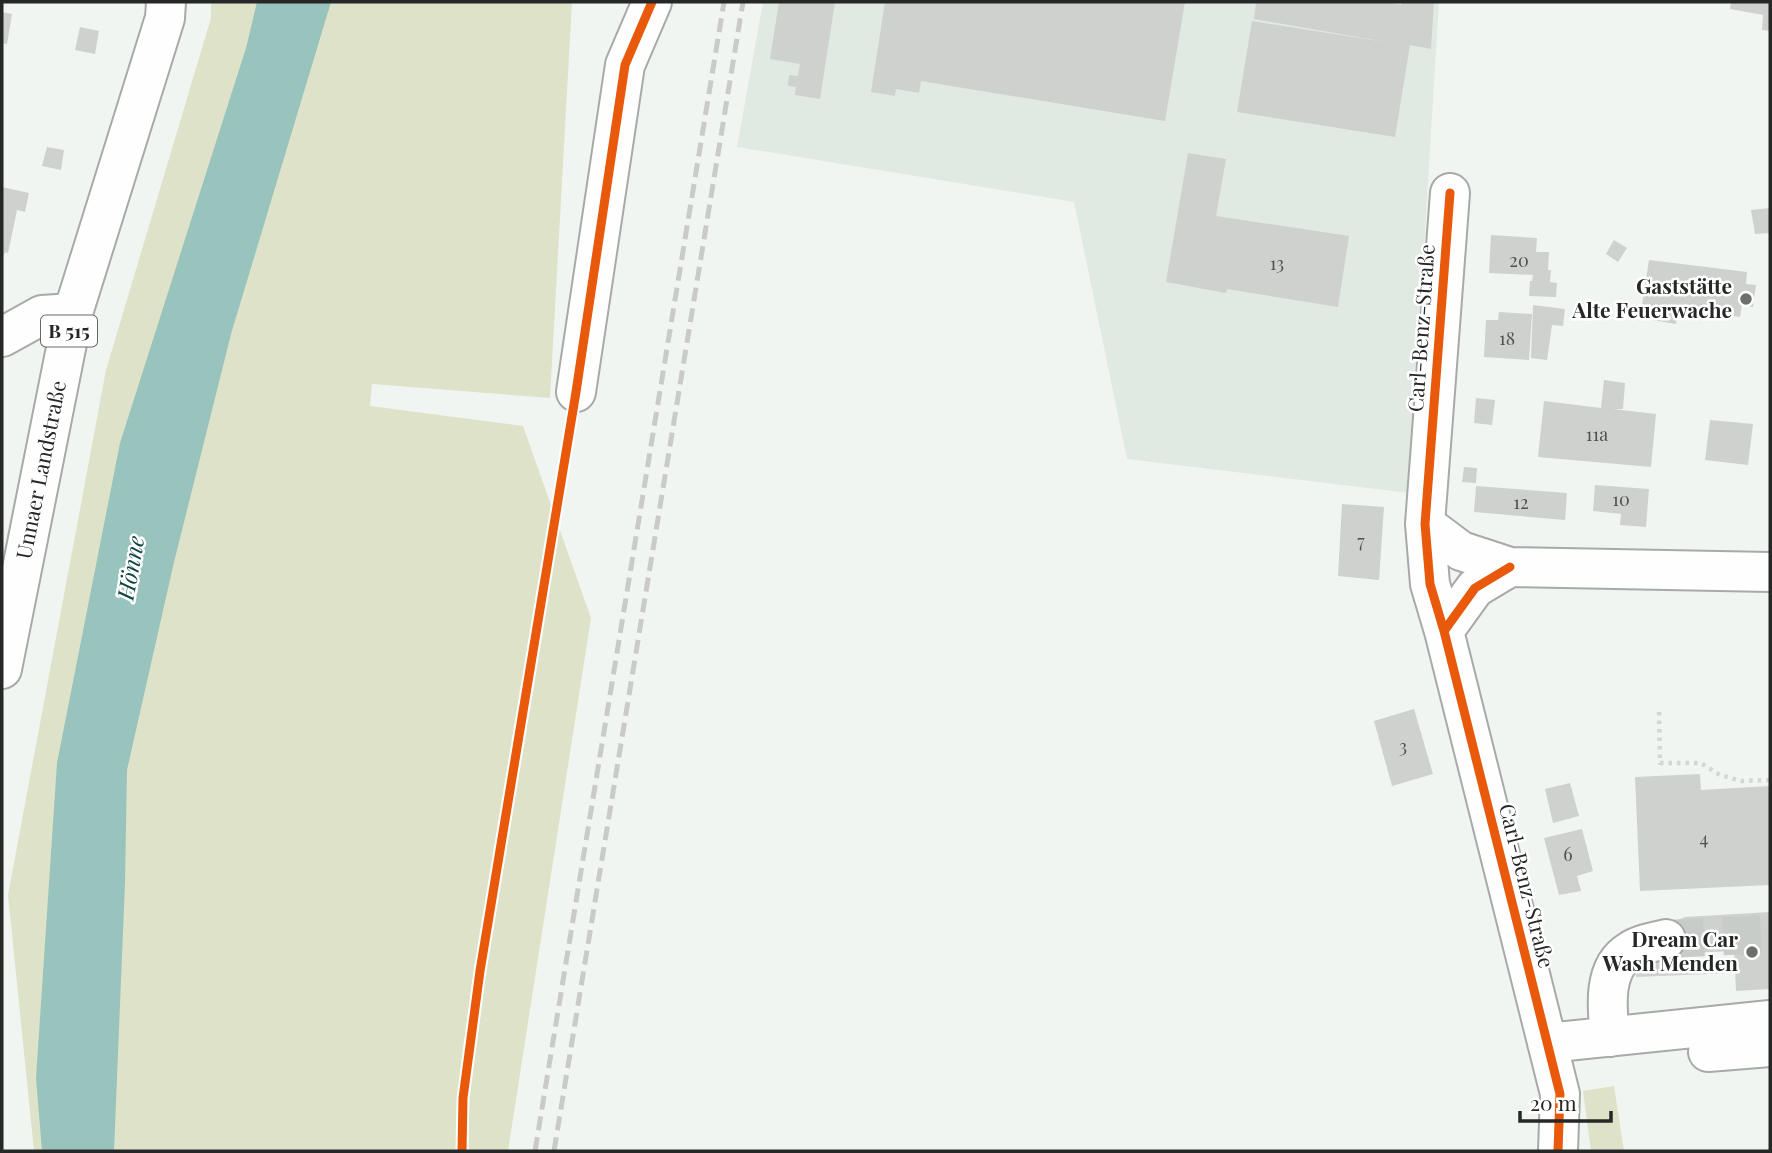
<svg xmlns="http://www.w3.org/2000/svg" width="1772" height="1153" font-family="'Playfair Display',serif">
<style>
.built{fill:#e1eae2}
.green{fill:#dde2c9}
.water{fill:#99c3bd}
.building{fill:#ced1ce}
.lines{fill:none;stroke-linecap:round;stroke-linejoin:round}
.minor-tunnel{stroke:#c8ccc8;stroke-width:38;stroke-dasharray:38 19;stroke-linecap:butt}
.minor-casing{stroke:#a7aaa7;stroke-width:42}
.major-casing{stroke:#a7aaa7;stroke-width:42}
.path{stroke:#d4d5d4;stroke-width:4.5;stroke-dasharray:3.5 5;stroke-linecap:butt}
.minor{stroke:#fdfefd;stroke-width:38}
.major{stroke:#fdfefd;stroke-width:38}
.rail{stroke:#cacaca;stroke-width:5;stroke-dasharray:14 7;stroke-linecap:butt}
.cycleway-casing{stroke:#fff;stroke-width:13}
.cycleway{stroke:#e8590c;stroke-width:9}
.poi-dot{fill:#6c706d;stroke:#fff;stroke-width:2.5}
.labels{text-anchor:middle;stroke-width:5;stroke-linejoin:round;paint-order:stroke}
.number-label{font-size:18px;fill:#4f5250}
.shield{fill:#fff;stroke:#666867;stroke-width:2}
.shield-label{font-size:19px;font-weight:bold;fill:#252826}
.poi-label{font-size:21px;font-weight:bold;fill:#252826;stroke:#fff;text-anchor:end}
.street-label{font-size:21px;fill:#252826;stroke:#fff}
.water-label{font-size:23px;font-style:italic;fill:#104642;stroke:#fff}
</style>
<rect width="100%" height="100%" fill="#f1f5f1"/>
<path class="built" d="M763,2H1439L1409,493L1127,459L1074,202L737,147Z"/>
<path class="green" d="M211,2H572L550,398L372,384L370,406L523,426L591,618L508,1151H34L8,895L106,370L211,18Z
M1614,1086L1624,1151H1591L1583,1091Z"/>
<path class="water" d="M257,2H331L231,334L174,562L127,770L125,883L114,1151H42L36,1078L57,763L120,443L246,48Z"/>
<path class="building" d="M779,2H835L820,99L795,95L796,87L788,86L789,75L798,76L800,64L770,59Z
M885,2H1185L1165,121L921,81L919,93L896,89L895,96L871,92Z
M1256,2H1384L1401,5L1402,2H1434L1431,49L1410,45L1395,137L1237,112L1252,21L1391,43L1254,19Z
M1731,2H1770V31L1762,30L1763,15L1730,9Z
M2,12L12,14L7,44L2,43Z
M80,27L99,31L95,54L75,50Z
M47,147L64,150L61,170L42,166Z
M1188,153L1226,159L1216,216L1349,236L1338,307L1227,289L1226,293L1166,282Z
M2,187L29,193L25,212L17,210L8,253L5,252L4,255L2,254Z
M1770,208V233L1755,234L1751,210Z
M1491,235L1537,238L1536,252H1549L1548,270H1551L1550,282L1557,283L1556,297L1529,296L1530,281H1532L1533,275L1489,273Z
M1614,240L1627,248L1618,262L1606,254Z
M1649,260L1747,272L1746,284L1756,285L1753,307L1742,305L1740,317L1678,308L1676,324L1640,318Z
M1533,305L1565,309L1563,326L1552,325L1547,360L1531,358Z
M1499,312L1532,314L1529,360L1484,357L1486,320H1498Z
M1604,380L1625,383L1623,409H1613L1656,414L1651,467L1538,457L1544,401L1601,408Z
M1476,398L1495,400L1492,425L1474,423Z
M1710,420L1753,424L1748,465L1705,460Z
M1464,467L1477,468L1476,483L1462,482Z
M1595,485L1649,489L1646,527L1620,525L1621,514L1593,511Z
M1476,486L1567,493L1565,520L1474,512Z
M1342,504L1384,507L1379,580L1338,576Z
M1414,709L1433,774L1392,786L1374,721Z
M1700,774L1701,790L1770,786V885L1640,891L1635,777Z
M1570,783L1579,816L1553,823L1545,789Z
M1582,829L1593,871L1577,876L1581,891L1559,895L1544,838Z
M1770,912V989L1736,991L1734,951L1667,954L1666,925L1685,917Z
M1732,959L1733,973L1636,977L1635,963Z"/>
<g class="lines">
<path class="minor-tunnel" d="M1666,939L1770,934"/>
<defs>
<path id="minor" d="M2,337L42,315L73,313
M576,392L625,65L652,2
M1425,524L1461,551L1510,567L1770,572
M1510,567L1475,588L1444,631L1560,1094L1558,1151
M1444,631L1430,584L1425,524L1450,193
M1610,1037C1607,1009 1602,968 1630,951C1640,944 1655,942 1666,939
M1547,1043L1770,1020
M1708,1052L1770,1047"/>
<g id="major">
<path id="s1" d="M2,669L73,313L165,18L166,2"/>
</g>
</defs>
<use href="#minor" class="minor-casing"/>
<use href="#major" class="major-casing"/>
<path class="path" d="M1659,712L1660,763H1701L1720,775L1741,781L1770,780"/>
<use href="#minor" class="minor"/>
<use href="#major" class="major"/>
<path class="rail" d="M535,1151L724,2
M554,1151L743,2"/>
<defs>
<path id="cycleway" d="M1510,567L1475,588L1444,631L1560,1094L1558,1151
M1444,631L1430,584L1425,524L1450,193
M462,1151L463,1098L480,971L576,392L625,65L652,2"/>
</defs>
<use href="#cycleway" class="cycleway-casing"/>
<use href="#cycleway" class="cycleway"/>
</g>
<g class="poi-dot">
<circle cx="1746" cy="299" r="7"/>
<circle cx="1752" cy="952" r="7"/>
</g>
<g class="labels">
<g class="number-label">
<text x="1519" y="267">20</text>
<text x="1277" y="270">13</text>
<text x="1507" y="345">18</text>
<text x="1597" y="441">11a</text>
<text x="1621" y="506">10</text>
<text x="1521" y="509">12</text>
<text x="1361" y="548">7</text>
<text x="1403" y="753">3</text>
<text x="1704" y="845">4</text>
<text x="1568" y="861">6</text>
</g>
<rect class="shield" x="41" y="315.5" width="56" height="31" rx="5"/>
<g class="shield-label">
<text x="69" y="338">B 515</text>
</g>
<g class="poi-label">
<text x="1732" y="294">Gaststätte<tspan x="1732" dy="24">Alte Feuerwache</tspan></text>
<text x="1738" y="947">Dream Car<tspan x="1738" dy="24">Wash Menden</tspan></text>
</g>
<g class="street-label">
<text transform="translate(1422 328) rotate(-86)" y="7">Carl-Benz-Straße</text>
<text dy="7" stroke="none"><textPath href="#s1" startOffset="203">Unnaer Landstraße</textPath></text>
<text transform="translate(1526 886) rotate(76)" y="7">Carl-Benz-Straße</text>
</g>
<g class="water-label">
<text transform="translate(131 568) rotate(-80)" y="8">Hönne</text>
</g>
</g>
<rect width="1772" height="1153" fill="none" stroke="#252826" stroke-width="7"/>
<path d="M1520 1111v10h91v-10" fill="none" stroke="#252826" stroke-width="3.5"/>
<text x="1530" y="1111" font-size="21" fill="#252826" stroke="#ffffff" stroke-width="5" paint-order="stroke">20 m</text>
</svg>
